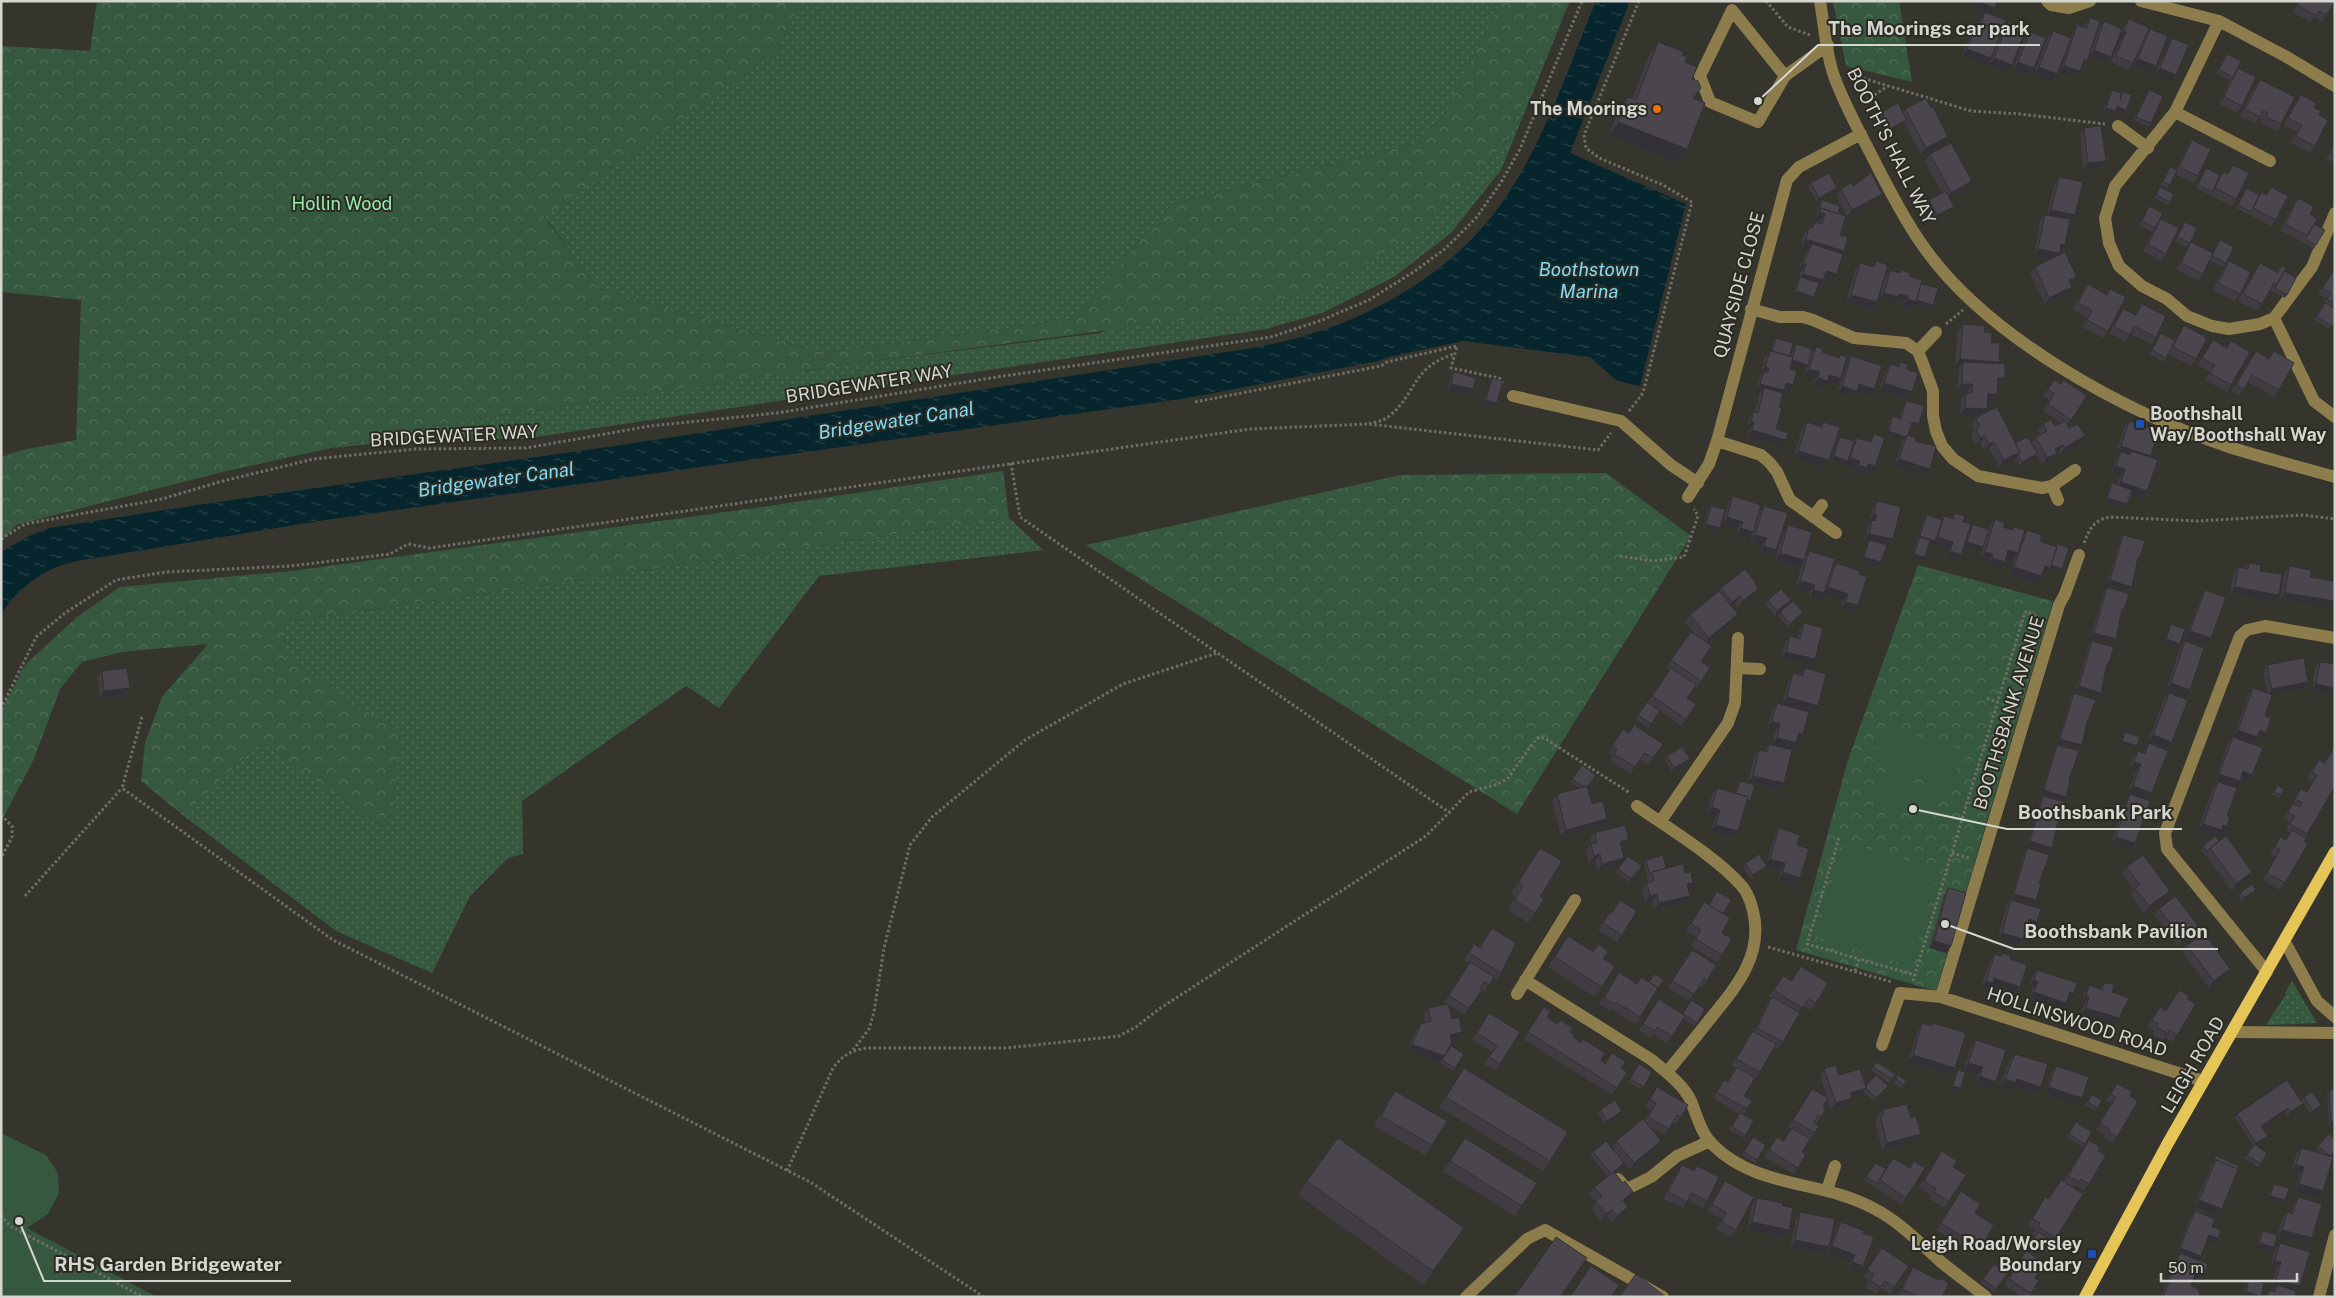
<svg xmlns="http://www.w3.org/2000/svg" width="2336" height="1298" font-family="'Public Sans',sans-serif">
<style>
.grass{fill:url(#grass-dots)}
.forest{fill:url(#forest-crowns)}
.garden{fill:#36583e}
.water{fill:url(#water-ripples)}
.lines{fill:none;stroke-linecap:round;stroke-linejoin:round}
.path{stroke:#6e6d66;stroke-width:3;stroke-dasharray:2.5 2.5;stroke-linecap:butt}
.minor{stroke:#8d7d4c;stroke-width:12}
.major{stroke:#e6c558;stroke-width:12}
.wall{fill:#403c42}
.shaded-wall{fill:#343136}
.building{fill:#4b464d;stroke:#343136}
.food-dot{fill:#e8710a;stroke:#2c2b23;stroke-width:2}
.transit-dot{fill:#1a4fb4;stroke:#2c2b23;stroke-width:2}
.labels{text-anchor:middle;stroke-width:4;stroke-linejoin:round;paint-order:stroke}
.poi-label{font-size:18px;font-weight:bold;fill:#d6d6d1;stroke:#2c2b23;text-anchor:end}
.street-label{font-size:18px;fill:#d6d6d1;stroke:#2c2b23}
.park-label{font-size:18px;fill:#95edaa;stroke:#2c2b23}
.water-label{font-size:19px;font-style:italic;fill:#7bdcfa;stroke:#2c2b23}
.leader{fill:none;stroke:#d6d6d1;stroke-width:2}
.callout-dot{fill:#d6d6d1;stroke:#2c2b23;stroke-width:2}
.callout-label{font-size:19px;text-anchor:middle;font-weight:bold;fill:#d6d6d1;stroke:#2c2b23;stroke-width:4;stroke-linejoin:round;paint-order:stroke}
</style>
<defs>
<pattern id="grass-dots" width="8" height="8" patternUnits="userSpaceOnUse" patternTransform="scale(1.25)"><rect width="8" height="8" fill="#36583e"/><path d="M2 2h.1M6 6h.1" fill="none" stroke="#526f59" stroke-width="1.8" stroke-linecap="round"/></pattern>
<pattern id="forest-crowns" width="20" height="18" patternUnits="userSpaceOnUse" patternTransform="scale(1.25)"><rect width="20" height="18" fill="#36583e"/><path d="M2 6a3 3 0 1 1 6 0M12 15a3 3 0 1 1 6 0" fill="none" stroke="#526f59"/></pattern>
<pattern id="water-ripples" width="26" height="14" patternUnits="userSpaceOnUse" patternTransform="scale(1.25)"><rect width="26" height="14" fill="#07252d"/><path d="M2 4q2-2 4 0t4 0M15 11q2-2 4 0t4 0" fill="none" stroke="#2a444a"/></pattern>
</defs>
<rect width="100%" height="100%" fill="#36352d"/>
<path class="grass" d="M801,1H1502L1441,119L1413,144L1171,204L1074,319L823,353L598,288L544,216L777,51Z
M1570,1L1501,170L1451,233L1394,277L1322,313L1266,329L522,439L413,440L332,448L431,426L858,363L1101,333L1502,147Z
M1009,518L1043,550L819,576L719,708L686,686L522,801L523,854L508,858L470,896L432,973L336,931L184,816L260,741L384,828L400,734L284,656L285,622Z
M2292,981L2317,1023L2266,1025L2286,994L2285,993Z"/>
<path class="forest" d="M97,1H801L777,51L544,217L598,288L823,353L1074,319L1171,204L1413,144L1441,119L1502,1H1570L1502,147L1408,238L1329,286L1232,314L858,363L431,426L222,472L16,525L1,542V457L22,450L76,440L81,300L1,292V46L90,51Z
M1833,1H1899L1912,82L1846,66Z
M1003,471L1009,518L285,622L284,656L400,733L393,820L384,828L260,741L184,816L141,781L145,743L162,697L208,644L122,652L82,662L60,689L34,759L1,822V712L25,665L77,617L120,587L292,571L748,509Z
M1606,473L1691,536L1517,814L1086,545L1401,475Z
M1918,565L2053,601L1936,991L1796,950L1847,763Z"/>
<path class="garden" d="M1885,726L1963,750L1951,788L1873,764Z
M1881,772L1942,791L1933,820L1872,800Z
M1845,842L1939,870L1910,966L1816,937Z
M1,1133L46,1155L58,1173L59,1193L48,1214L27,1228L157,1297H1Z"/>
<path class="water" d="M1596,1H1630L1570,153L1686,204L1640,386L1617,381L1590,357L1463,341L1389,357L1378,361L1188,398L326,520L77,561C45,568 19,586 1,615V552L29,536L49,528L217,502L608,447L1246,349C1353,332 1460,277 1516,181C1550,125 1571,61 1596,1Z"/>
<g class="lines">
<path class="path" d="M1766,1L1788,27L1810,35
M1849,74L1971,111L2020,114L2105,124
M1862,103L1888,86
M1946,324L1963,310
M1195,402L1381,366L1387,362L1457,346L1451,368L1499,378L1503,383
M1629,411L1643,393L1692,202L1663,185L1599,158L1586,148L1584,135L1639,1
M1369,424C1375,422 1383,421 1388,417C1417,395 1410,368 1454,354
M1011,463L1020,517L1450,813
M1,539L25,524L162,499L219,482L314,459L416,449L526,448L650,426L777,413L997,377L1271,337L1322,320L1369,300L1415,271L1446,248L1476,218L1500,184L1520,149L1582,1
M2084,543C2089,529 2095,519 2110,517L2197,521L2303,515L2335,519
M1620,556L1653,561L1684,557L1698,516L1694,509
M1987,698L1997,702
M1,709L36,637L65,613L116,580L166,572L290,566L390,554L408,544L430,548L1250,429L1368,424L1598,450L1611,433
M142,717L122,788L333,940L810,1182L984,1297
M1,815L12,826V837L1,858
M1839,838L1807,944L1859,959
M1952,853L1969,858
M25,896L122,788
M1768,947L1892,982
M1855,971L1859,959L1915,975
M1913,981L2025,612L2039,617
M853,1050L869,1029L874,1012L884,948L910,845L932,817L1025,740L1123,684L1217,653
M787,1171L833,1068C843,1055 851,1050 868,1048H1007L1119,1036L1136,1027L1159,1009L1426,836L1469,792L1498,784L1508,778L1537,738H1544L1630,793
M1,1215L10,1226L143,1297"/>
<path class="minor" d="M1820,1C1824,24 1826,54 1834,76C1845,107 1863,138 1878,168C1891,193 1904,219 1921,243C1984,336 2124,412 2229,447C2264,458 2300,467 2335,477
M2047,1L2051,5L2069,8L2090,1
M2141,1L2219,21L2285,56L2335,86
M2219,21L2175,112L2115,186L2105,218L2109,243L2119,266L2142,286L2167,299L2187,316L2212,326L2229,329L2260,324L2274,318L2312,267L2335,213
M1785,76L1732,10L1700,76L1710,102L1758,122L1785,76L1828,45
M2175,112L2270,161
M2118,126L2148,148
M1751,309L1780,317H1803L1813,320L1854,338L1906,343L1918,351L1923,364L1933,391V416L1936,431L1942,446L1953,459L1978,476L2042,488L2052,486L2075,470
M2274,318L2314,401L2335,417
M1918,351L1936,332
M1513,396L1621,421L1671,465L1698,483
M1717,441L1761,455L1770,463L1777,472L1790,500L1836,533
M2052,486L2058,500
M1688,497L1709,464L1717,441L1787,180L1799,167L1861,134
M1813,517L1822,505
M1737,668L1760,669
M1637,806C1668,828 1716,857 1740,884C1747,891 1751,902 1753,911C1764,955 1736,987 1710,1019C1696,1037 1681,1055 1667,1072
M1660,822L1728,723L1735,703L1738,638
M2285,942L2317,1001L2335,1017
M2267,972L2167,849L2165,833L2240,636L2247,630L2265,626L2335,638
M1525,980L1652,1060C1666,1072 1683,1084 1691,1101C1697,1116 1701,1133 1713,1145C1757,1189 1822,1180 1873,1208C1900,1222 1919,1242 1941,1262C1956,1274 1971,1285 1986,1297
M1517,994L1575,900
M1941,997L2059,605L2065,594L2079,555
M2232,1032L2335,1033
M1882,1045L1900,993L1941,997L2203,1081
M1618,1179L1627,1189L1651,1177L1677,1156L1710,1141
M1827,1190L1835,1166
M1466,1297L1527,1239L1545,1230L1663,1297
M2319,1297L2335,1235"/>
<path class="major" d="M2085,1297L2168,1143L2335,852"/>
</g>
<path class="wall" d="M1975,1H1997L1995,8L1990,14L1991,58L1986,65L1962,55L1971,34L1975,27L1977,28L1980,19L1985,13L1972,8Z
M2299,1H2332L2326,15L2322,22L2314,17L2310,22L2293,12Z
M2090,18L2082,67H2081L2080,71L2075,78L2060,73L2068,46L2057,74L2052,81L2034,74L2048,37L2053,31L2071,38L2073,32L2077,25L2084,27L2085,25Z
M2129,19L2146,34L2150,29L2152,73L2134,66L2142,43L2133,63L2128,70L2111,62L2122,38L2119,37L2106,63L2089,57L2099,28L2104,21L2122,29Z
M2008,22L2012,65L2007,72L1989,65L2003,29Z
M2030,32L2034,68L2029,75L2013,69L2025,38Z
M2172,38L2176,75L2172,82L2155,75L2168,45Z
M1658,42L1682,55L1692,79L1693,98L1687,149L1678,162L1609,136L1618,110L1628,97L1632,99L1649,55Z
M2227,54L2236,71L2242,106L2237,113L2219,104L2230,81L2216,73Z
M2260,80L2281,124L2277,131L2261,123L2263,120L2259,118L2255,123L2240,116L2255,86Z
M2112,90L2121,95L2123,92V113L2115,110L2112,115L2103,111L2110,93Z
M2149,90L2151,123L2148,127L2134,120Z
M2301,95L2314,108L2319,115L2315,146L2310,153L2291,143L2297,132L2284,125L2296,102Z
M1905,109L1943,144L1921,155L1904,123L1888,132L1879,115L1882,112H1903Z
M2084,128L2101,167L2083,169L2080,134Z
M2192,140L2198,176L2193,183L2175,174L2168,188L2160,185L2170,167L2176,170L2188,147Z
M2335,142V164L2326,159Z
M1930,154L1967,188L1949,198L1951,210L1935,218L1927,203L1929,200L1942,193L1925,161Z
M2233,165L2236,199L2232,206L2196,188L2206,168L2220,175L2223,172L2227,174Z
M2059,177L2075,215L2071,222H2070L2061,251L2058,255L2077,277L2071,284L2072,287L2068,293L2045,304L2030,274L2035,267L2051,259L2034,256L2040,221L2045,215H2047L2054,184Z
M1811,183L1837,188L1834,191L1816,201L1808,186Z
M1853,186L1877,201L1847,216L1836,196L1841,189Z
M2160,187L2170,202L2168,205L2154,198Z
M2271,187L2276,220L2271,226L2236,208L2247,188L2259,195L2262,192L2267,194Z
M2298,198L2310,214L2316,245L2314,249L2280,230L2294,204Z
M1822,200L1838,214L1842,253L1837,274L1832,281L1824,278L1818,287H1817L1814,297L1812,300L1793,294L1801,271L1798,270L1809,248L1801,246L1804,234L1809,227L1811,228L1815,222L1820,224V221L1815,219L1820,204Z
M2149,206L2159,222L2166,254L2161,261L2143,251L2153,232L2139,225Z
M2185,222L2190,243L2187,247L2175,241Z
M2220,240L2226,263L2223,267L2210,260L2203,274L2198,281L2176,269L2187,249L2191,242L2213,253Z
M1876,261L1877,302L1873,309L1846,302L1855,270L1860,263L1872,267Z
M2229,261L2240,294L2235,301L2213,290L2224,267Z
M2260,263L2277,272L2282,265L2284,271L2287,295L2285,298L2270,290L2262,304L2257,311L2238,301L2255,270Z
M1890,270L1899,273L1901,270L1909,276L1921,284L1931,309L1915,304L1912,309L1902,306L1903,303L1895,301L1893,303L1879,299L1885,277Z
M2332,272L2335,274V321L2330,329L2314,320L2326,299L2318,294Z
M2088,284L2106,294L2110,289L2108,331L2103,338L2082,327L2087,317L2073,310L2083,291Z
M2142,304L2156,337L2151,344L2130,334L2125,341L2109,333L2119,315L2123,309L2135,315Z
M1963,324L1984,332L1991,343L1999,362L1998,364L2000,385H1997V394L1992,401H1988L1987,409L1984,414L2015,443H2032L2036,437L2040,434L2038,430L2043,424L2055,426L2061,423L2043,411L2050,401L2043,396L2054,380L2061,384L2087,396L2067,425L2069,428L2085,436L2080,443L2060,455L2058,452H2057L2052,459L2042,465L2037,455L2035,458L2020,466L2016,458L1999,467L1989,448L1984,451L1980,443L1976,445L1971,436L1974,431L1971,425L1976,418L1980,416L1960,415L1961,400L1966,393H1968V391L1957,390L1959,368L1960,366H1955L1958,331Z
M2184,325L2196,359L2191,366L2169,354L2164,362L2149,354L2161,333L2175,341Z
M1776,338L1790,356H1791L1794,348L1796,344L1811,354L1816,347L1822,352L1838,357L1840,355L1841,378L1836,385L1827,382L1823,388L1813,385L1815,379L1804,376L1807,366L1806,368L1791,364L1790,369L1788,392L1783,391L1782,393L1776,429L1781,447L1747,437L1750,429L1746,428L1749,419L1754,412H1755L1759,394L1761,392L1756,391L1759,378L1762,374L1761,373L1765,357L1770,351H1771L1774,342Z
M2213,340L2227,348L2231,341V385L2227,392L2205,380L2210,372L2198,365Z
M2256,351L2269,359L2274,351L2279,390L2274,397L2248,382L2239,395L2231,391Z
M1851,356L1870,396L1856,392L1852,398L1837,393L1847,363Z
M1901,362L1906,369L1912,392L1907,399L1879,390L1885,371L1890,364L1898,367Z
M1454,372L1468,396L1447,391L1450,379Z
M1492,378L1497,403L1495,406L1484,403L1490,382Z
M1906,401L1919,424L1916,427L1911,425L1908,435L1915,441L1930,469L1926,476L1894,466L1903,440L1886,435L1891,419L1893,416L1900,418L1904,404Z
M2129,421L2150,458L2143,498L2131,494L2127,504L2125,508L2105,501L2110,487L2112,483L2117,485L2120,476L2111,473L2117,458L2120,454L2116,453L2124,428Z
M1807,422L1820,427L1823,422L1829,460L1824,467L1793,458L1802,429Z
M1874,434L1871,473L1865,471L1862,475L1854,472L1855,468L1831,460L1838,440L1840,437L1854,441L1857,438L1868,442Z
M1733,496L1759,512L1764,506L1776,550L1772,556L1760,553L1762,545L1750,541L1753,532L1748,539L1736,535L1738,528L1722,523L1729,503Z
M1877,501L1888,546H1886L1879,566L1862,561L1868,541L1864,540L1868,527L1871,521H1869L1873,508Z
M1711,506L1720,528L1718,531L1704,527L1708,509Z
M1955,513L1963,522L1961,555L1957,561L1946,558L1949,549L1929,543L1922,560L1912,557L1924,519L1927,515L1941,520L1944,516L1952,518Z
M1995,519L2003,527L2011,530L2014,527L2024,535L2027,530L2040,541L2055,546L2057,544L2062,569L2060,573L2049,569L2045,574L2042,573L2036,583L2010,574L2016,556L2013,560L2006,557L2000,568L1987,564L1988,561L1980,558L1990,526Z
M1973,524L1980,551L1965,545L1971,528Z
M1788,525L1805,557L1809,551L1832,569L1836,563L1859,574L1858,605L1853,612L1841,608L1843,601L1824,594L1820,600L1809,597L1810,592L1795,588L1803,561L1799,567L1775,560L1784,531Z
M2123,535L2132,587L2129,590L2107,584L2121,538Z
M2249,563L2260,571L2274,601L2230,594L2233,574L2238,567L2245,568Z
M2289,566L2310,577L2335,581V609L2280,600L2284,573Z
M1755,584L1758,589L1753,595L1738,607L1735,603L1731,606L1738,614L1733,620L1707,642L1701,661L1710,668L1697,688L1695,686L1687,698L1696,704L1681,726L1660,711L1648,728L1636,719L1670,669L1667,667L1691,632L1696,635L1685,622L1690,615L1718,592L1721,588Z
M2107,587L2124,610L2121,613L2116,639L2113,642L2091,636L2104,591Z
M2205,590L2211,638L2206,645L2186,638L2201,597Z
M1768,600L1788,603L1775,615L1765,604Z
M1780,612H1803L1800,616L1788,627L1778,616Z
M1804,623L1810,665L1781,658L1785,643L1790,636L1797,638L1799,630Z
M2171,624L2180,644L2178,647L2164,643L2169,628Z
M2092,641L2107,666L2101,693L2098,696L2076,690L2089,644Z
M2185,641V697L2166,690L2180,648Z
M2320,662L2335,664V696L2312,691L2315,668Z
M2267,665L2308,682L2304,689L2272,695L2265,716L2266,733L2261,739L2257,738L2252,744L2234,737L2248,695L2253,688L2267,693L2263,672Z
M1805,668L1818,706L1813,712L1782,704L1789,680L1793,673L1800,675Z
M102,671L125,695L100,698L97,678Z
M2074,693L2087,722L2080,748L2058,742L2071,697Z
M2169,693L2172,742L2167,749L2148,741L2164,699Z
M1777,703L1803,734L1798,741H1797L1796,743L1792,750L1779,790L1748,782L1754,757L1759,750L1764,752L1769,744L1772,745L1776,730L1767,728L1773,710Z
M1623,729L1629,733L1663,744L1648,765L1640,760L1630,774L1610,760L1613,756L1608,753Z
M2233,737L2248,782L2240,779L2235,788L2222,833L2220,832L2217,837L2219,841L2252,872L2248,879L2232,891L2201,849L2203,846L2216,837L2198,830L2213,788L2218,782L2215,780L2228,744Z
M2149,743L2148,799L2128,792L2136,771L2129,768L2133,758L2138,751L2143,753Z
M2057,745L2069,780L2066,797L2064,800L2042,794L2055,748Z
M2335,745L2307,834L2305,837L2285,883L2280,890L2263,880L2276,857L2270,854L2280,837L2286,840L2290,833L2286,830L2290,822L2284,819L2291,806V805L2301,789L2307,792L2313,782L2307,779L2314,767L2319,760L2324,763Z
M1667,756L1690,759L1687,763L1672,772L1665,759Z
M1582,765L1592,804L1603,825L1561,836L1552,801L1557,794L1579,788L1570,782Z
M1740,781L1748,805L1746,804L1733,838L1711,831L1716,817L1707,814L1712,794L1717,788L1735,793L1738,784Z
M2278,785L2284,789L2279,798L2272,794Z
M2130,794L2135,843L2130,850L2111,843L2126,801Z
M2043,796L2060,818L2058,821L2049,851L2027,845L2041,799Z
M1779,828L1797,845L1795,885L1778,879L1781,870L1767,866L1764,869L1751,879L1743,867L1745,864H1766L1775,835Z
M1595,833L1629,839L1624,846L1621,847L1619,865L1598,871L1595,861L1589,863L1586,851L1591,844L1590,839Z
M1540,848V897L1535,913L1528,923L1508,910L1516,896L1511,893Z
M2027,848L2042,874L2039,884L2036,900L2034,904L2012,898L2024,852Z
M1628,856L1642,866L1629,883L1616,872Z
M1646,860L1666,868L1685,873L1693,883L1689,889L1685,903L1654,910L1652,901L1645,902L1642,890L1647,883H1648L1644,863Z
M2127,867L2170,891L2165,897L2144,913L2131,895L2134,890L2122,874Z
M1948,888L1951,946L1947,953L1929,948L1944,895Z
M2240,893H2253L2242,902L2238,896Z
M1620,900L1622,935L1617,942L1598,930L1610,912L1612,913Z
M2011,900L2032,928L2026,927L2018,945L1998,939L2006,906Z
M1704,902L1723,914L1722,955L1717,962L1691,946L1697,937L1686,931Z
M2159,909L2194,933L2178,946L2154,915Z
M1492,928L1501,973L1496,980L1493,978L1484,992L1482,990L1464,1015L1449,1005L1452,1019L1462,1032L1457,1039L1451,1040L1447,1051L1464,1054L1453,1071L1440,1063L1407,1051L1416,1031L1421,1024L1425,1023L1424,1015L1428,1008L1447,1004L1444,1003L1469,963L1464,960L1474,944L1479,947Z
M1568,936L1593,952L1598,944L1603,959L1602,987L1595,997L1548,967Z
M2187,945L2225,976L2209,988L2182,952Z
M1692,950L1707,981L1702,987L1699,986L1689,1001L1668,988Z
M2002,953L2010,959L2015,994L1991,986L1988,990L1981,987L1990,961L1995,954L2000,956Z
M1801,966L1816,1003L1811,1010L1804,1006L1799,1012L1783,1042L1778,1049L1775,1047L1760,1072L1755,1079L1744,1096L1747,1109L1744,1115L1746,1135L1744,1138L1729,1130L1739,1114L1713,1098L1724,1080L1727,1082L1736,1068L1732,1065L1748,1038L1753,1031L1754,1032L1767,1004L1771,998L1769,997L1778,983L1783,976L1791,981Z
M2037,970L2069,1000H2067L2062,1010L2029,999L2033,988L2029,987L2032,977Z
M1619,972L1637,984L1641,977L1658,988L1636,1024L1611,1009L1610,1011L1599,1004Z
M2104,983L2112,992L2114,1025L2081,1014L2084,1004L2081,1003L2085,992L2089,985L2100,989Z
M2179,990L2187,999L2177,1035L2172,1042L2165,1037L2163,1040L2152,1034L2154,1031L2147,1027L2160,1007L2166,1011Z
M1659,999L1683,1014L1691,1000L1705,1009L1694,1026L1683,1019L1667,1043L1652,1034L1650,1038L1639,1030Z
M1544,1007L1547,1017L1570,1032L1573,1037L1601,1060L1605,1063L1621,1068L1627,1072L1612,1095L1523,1039Z
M1489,1013L1520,1032L1495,1071L1484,1064L1492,1052L1472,1040Z
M1922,1023L1931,1026L1933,1023L1950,1074L1908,1061L1918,1030Z
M1976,1040L1991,1088L1975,1083L1978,1074L1963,1070L1971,1047Z
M2015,1054L2036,1093L2014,1086L2011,1090L2000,1086L2010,1060Z
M1877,1062L1895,1074L1889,1083L1871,1070Z
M1639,1064L1652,1072L1641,1090L1628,1082Z
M2056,1066L2082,1098L2077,1105L2045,1094L2052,1073Z
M1464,1068L1550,1161L1543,1171L1439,1107Z
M1824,1069L1866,1086H1888L1874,1101L1864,1092L1862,1095L1852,1098L1847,1105L1831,1110L1827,1100L1823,1107L1821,1117L1816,1124L1819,1126L1810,1140L1809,1139L1802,1152L1798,1168L1794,1174L1764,1157L1777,1137L1783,1141L1791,1129L1788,1127L1812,1089L1827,1098L1820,1076Z
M1958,1070V1092L1951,1089L1956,1074Z
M1898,1075L1906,1081L1901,1088L1894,1083Z
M2117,1083V1137L2112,1143L2103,1138L2105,1135L2096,1130L2111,1103L2106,1101Z
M1657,1087L1681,1117L1676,1124L1673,1122L1664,1135L1649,1127L1656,1148L1630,1170L1612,1148L1616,1141L1645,1121L1651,1110L1645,1106Z
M2329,1090L2335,1125L2329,1126L2327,1093Z
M1395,1091L1432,1145L1425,1155L1374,1126L1388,1101Z
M2092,1094L2102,1101L2095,1111L2085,1105Z
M2304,1097L2321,1105L2319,1109L2311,1114L2301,1101Z
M2300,1107L2288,1116L2285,1112L2262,1127L2265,1139L2256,1146L2267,1153L2258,1167L2244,1158L2253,1145L2235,1117L2237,1114Z
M1600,1110L1620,1114L1605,1124L1598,1113Z
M1882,1110L1911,1118L1921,1134L1916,1141L1882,1150L1875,1123L1878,1119L1877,1117Z
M2073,1126L2085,1144L2083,1147L2067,1138Z
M1753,1137L1766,1145L1755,1163L1742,1155Z
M1338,1138L1464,1228L1423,1285L1298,1195Z
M1465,1138L1522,1206L1515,1216L1443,1171Z
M2089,1140L2098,1151L2089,1184L2084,1191L2076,1186L2074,1188L2056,1238L2047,1253L2030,1243L2035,1235L2033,1234L2035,1230L2028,1225L2045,1197L2049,1199L2061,1180L2063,1182Z
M2318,1146L2331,1156L2319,1198L2295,1191L2300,1174L2291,1171L2296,1154L2301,1148L2321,1153L2316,1149Z
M1942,1151L1953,1167L1949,1201L1945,1208L1929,1199L1931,1195L1919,1187Z
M1593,1152L1624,1163L1621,1167L1614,1172L1623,1183L1633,1192L1629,1198L1624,1202L1628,1207L1624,1214L1612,1223L1607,1216L1601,1221L1592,1208L1596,1202L1589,1194L1594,1187L1608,1177L1590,1155Z
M2216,1156L2222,1209L2217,1216L2194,1206L2214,1160Z
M1893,1158L1909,1167L1914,1161L1906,1198L1902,1205L1875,1187L1864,1180L1875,1163L1886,1169Z
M1682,1165L1693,1170L1697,1166L1707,1201L1702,1208L1688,1200L1683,1208L1663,1199L1677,1172Z
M1725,1181L1736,1230L1731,1237L1716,1229L1722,1219L1707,1211L1720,1188Z
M2274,1184L2285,1200L2283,1204L2268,1199L2272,1187Z
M1961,1191L1975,1213L1981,1248L1976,1254L1936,1230Z
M2298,1197L2312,1238L2308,1245L2277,1236L2282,1219L2287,1212L2291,1213L2294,1204Z
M1757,1198L1789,1230L1784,1237L1747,1229L1752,1205Z
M2196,1209L2212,1227L2218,1238L2213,1245L2206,1242L2201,1256L2198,1260L2199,1282L2193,1280L2191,1286L2199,1297H2161L2175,1260L2178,1256L2176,1255L2190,1218Z
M1800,1212L1830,1246L1837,1228L1841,1222L1863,1233V1266L1858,1273L1848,1269L1850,1262L1827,1253L1829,1248L1825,1254L1790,1247L1796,1219Z
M2263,1231L2272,1251L2257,1247L2260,1234Z
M2280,1243L2296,1292L2295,1297H2265L2269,1290L2273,1291L2276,1287L2272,1286L2276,1269L2270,1267L2275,1250Z
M1882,1248L1909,1266L1890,1294L1880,1288L1876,1294L1865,1287L1869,1281L1863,1277Z
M2026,1251L2035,1278L2039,1281L2029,1297H2022L2004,1285Z
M1994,1264L2007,1274L1994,1292L1981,1283Z
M1913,1267L1942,1297H1900L1898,1295L1908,1274Z
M2249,1279L2261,1296L2260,1297H2249L2243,1295L2247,1283Z"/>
<path class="shaded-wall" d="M1977,1L1995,8L1990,14L1972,8Z
M2124,30L2126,32L2122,38L2119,37Z
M1967,49L1991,58L1986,65L1962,55Z
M2094,50L2111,57L2106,63L2089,57Z
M1994,58L2012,65L2007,72L1989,65Z
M2138,59L2156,66L2152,73L2134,66Z
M2084,60L2087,61L2082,67L2079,66Z
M2018,62L2034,68L2029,75L2013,69Z
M2064,66L2080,71L2075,78L2060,73Z
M2039,67L2057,74L2052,81L2034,74Z
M2160,68L2176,75L2172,82L2155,75Z
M2117,106L2126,110L2123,113L2114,110Z
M2106,108L2115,111L2112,115L2103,111Z
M1907,120L1904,123L1888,132L1890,129Z
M1618,122L1687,149L1678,162L1609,136Z
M1948,137L1943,144L1921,155L1926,148Z
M2106,161L2101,167L2083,169L2088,163Z
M1972,181L1967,188L1946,200L1951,193Z
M1837,188L1834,191L1816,201L1819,198Z
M1882,194L1877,201L1847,216L1852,210Z
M1954,207L1951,210L1935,218L1937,215Z
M2051,210L2075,215L2071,222L2047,217Z
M1820,212L1825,214L1820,221L1815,219Z
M1806,239L1844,251L1839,257L1812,244L1809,248L1801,246Z
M2061,244L2065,245L2061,251H2057Z
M2038,249L2060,253L2055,259L2034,256Z
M1803,263L1806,264L1801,271L1798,270Z
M1826,271L1837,274L1832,281L1821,277Z
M1803,274L1823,280L1818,287L1799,281Z
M2077,277L2072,283L2065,287L2069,280Z
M2072,287L2068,293L2045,304L2049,298Z
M1796,291L1814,297L1812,300L1793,294Z
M1884,293L1899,294L1908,296L1903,303L1895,301L1893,303L1879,299Z
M1851,295L1877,302L1873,309L1846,302Z
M1907,299L1915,300L1933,305L1931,309L1915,304L1912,309L1902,306Z
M1960,359L1999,362L1994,369L1963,362L1960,366H1955Z
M1792,360L1808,365L1806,368L1789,364Z
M1765,367L1769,368L1764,374V371L1762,374L1761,373Z
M1809,369L1820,372L1815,379L1804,376Z
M1829,375L1841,378L1836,385L1827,382L1823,388L1813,385L1818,378Z
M1998,378H2005L2000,385H1993Z
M1786,383L1793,385L1788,392L1783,391L1779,397L1764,388L1761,392L1756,391L1760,384Z
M1884,383L1912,392L1907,399L1879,390Z
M1451,384L1473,389L1468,396L1447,391Z
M1859,384L1874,389L1870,396L1856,392L1852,398L1837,393L1842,386Z
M1962,384H1973L1968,391L1957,390Z
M1988,394H1997L1992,401H1983Z
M1486,400L1497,403L1495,406L1484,403Z
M1965,408L1987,409L1983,416L1960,415Z
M1751,421L1754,422L1750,429L1746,428Z
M1912,422L1919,424L1916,427L1909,425Z
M1752,430L1786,440L1781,447L1747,437Z
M1889,431L1905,437L1903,440L1886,435Z
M1984,436L1980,443L1976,445L1980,438Z
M2085,436L2080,443L2060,455L2064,448Z
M1994,442L1989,448L1984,451L1989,444Z
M2063,445L2058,452L2051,456L2055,449Z
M2121,446L2151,456L2147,463L2130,455L2131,451L2127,457L2121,452L2120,454L2116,453Z
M1798,451L1829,460L1824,467L1793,458Z
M2020,452L2015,459L1999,467L2004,460Z
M2057,453L2052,459L2042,465L2047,458Z
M2037,454L2035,458L2020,466L2022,462Z
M1834,456L1848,461L1846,465L1831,460Z
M1850,458L1860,461L1855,468L1846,465Z
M1899,459L1930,469L1926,476L1894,466Z
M1868,464L1875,466L1871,473L1865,471L1862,475L1854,472L1858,465Z
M2116,466L2125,469L2120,476L2111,473Z
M2121,482L2147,491L2143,498L2116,489Z
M2107,498L2127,504L2125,508L2105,501Z
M1874,514L1877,515L1873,522L1872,520L1871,521H1869Z
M1727,517L1743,522L1738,528L1722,523Z
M1706,524L1720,528L1718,531L1704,527Z
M1741,528L1753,532L1748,539L1736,535Z
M1869,534L1893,539L1888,546L1869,541V540L1868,541L1864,540Z
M1755,535L1767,538L1762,545L1750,541Z
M1920,536L1935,541L1938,537L1953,542L1949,549L1919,540L1920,537L1918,540Z
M1967,542L1983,547L1980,551L1965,545Z
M1764,546L1776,550L1772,556L1760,553Z
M2008,550L2018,553L2013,560L2003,557Z
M1950,551L1961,555L1957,561L1946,558Z
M1985,552L1993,554L1988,561L1980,558Z
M1780,553L1804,560L1799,567L1775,560Z
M1914,554L1925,557L1922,560L1912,557Z
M1864,557L1881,562L1879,566L1862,561Z
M1992,558L2005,562L2000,568L1987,564Z
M2050,565L2062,569L2060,573L2049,569L2045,574L2040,573L2045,566Z
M2014,567L2041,576L2036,583L2010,574Z
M2110,580L2132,587L2129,590L2107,584Z
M1800,581L1815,585L1810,592L1795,588Z
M1828,587L1848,594L1843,601L1824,594L1820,600L1809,597L1814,590L1824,593Z
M2235,587L2279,595L2274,601L2230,594Z
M1758,589L1753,595L1738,607L1743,601Z
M2285,593L2335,601V609L2280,600Z
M1740,596L1735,603L1727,609L1732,602Z
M1791,600L1788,603L1775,615L1777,611Z
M1845,602L1858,605L1853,612L1841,608Z
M1803,612L1800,616L1788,627L1790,624Z
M1738,614L1733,620L1704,645L1709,638Z
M2190,631L2211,638L2206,645L2186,638Z
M2094,633L2116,639L2113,642L2091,636Z
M2166,639L2180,644L2178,647L2164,643Z
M1786,652L1815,659L1810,665L1781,658Z
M2308,682L2304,689L2268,696L2272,689Z
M2171,683L2190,690L2185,697L2166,690Z
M2316,684L2335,688V696L2312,691Z
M2079,686L2101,693L2098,696L2076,690Z
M130,688L125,695L100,698L104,691Z
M1787,697L1818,706L1813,712L1782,704Z
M1772,721L1780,724L1776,730L1767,728Z
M2238,730H2260L2266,733L2261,739L2257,738L2252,744L2234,737Z
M1799,733L1803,734L1798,741L1794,740Z
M2153,735L2172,742L2167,749L2148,741Z
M1777,738L1796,743L1792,750L1772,745Z
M2060,739L2082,745L2080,748L2058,742Z
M2122,741L2137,746L2134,750L2120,744Z
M1690,759L1687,763L1672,772L1674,768Z
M2134,762L2141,764L2136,771L2129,768Z
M2243,771L2252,775L2248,782L2238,778Z
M2219,774L2240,781L2235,788L2215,780Z
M1753,776L1784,783L1779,790L1748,782Z
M2133,786L2152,793L2148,799L2128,792Z
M2044,790L2066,797L2064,800L2042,794Z
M1735,797L1750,801L1748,805L1733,800Z
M1712,807L1720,810L1716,817L1707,814Z
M1607,819L1603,825L1561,836L1566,830Z
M2203,824L2223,825L2227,827L2222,833L2220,832L2217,837L2198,830Z
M1716,825L1738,831L1733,838L1711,831Z
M2116,837L2135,843L2130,850L2111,843Z
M1629,839L1624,846L1615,848L1620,842Z
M2030,841L2052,848L2049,851L2027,845Z
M1600,854L1595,861L1589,863L1594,856Z
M1624,858L1619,865L1598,871L1602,864Z
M1770,859L1785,863L1781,870L1767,866L1764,869L1751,879L1753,875L1765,865Z
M1783,872L1800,878L1795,885L1778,879Z
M2252,872L2248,879L2232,891L2236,884Z
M1693,883L1689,889L1687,884Z
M2256,890L2253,893L2242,902L2244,898Z
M2170,891L2165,897L2144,913L2149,906Z
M1657,894L1652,901L1645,902L1650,896Z
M2014,894L2036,900L2034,904L2012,898Z
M1690,896L1685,903L1654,910L1659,903Z
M2029,919L2037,922L2032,928L2024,926Z
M2199,927L2194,933L2178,946L2183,939Z
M2002,933L2023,939L2018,945L1998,939Z
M1934,941L1951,946L1947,953L1929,948Z
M2230,969L2225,976L2209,988L2214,981Z
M1994,978L2020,987L2015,994L1991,986L1988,990L1981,987L1986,981Z
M2034,980L2038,982L2033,988L2029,987Z
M2034,992L2066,1003L2062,1010L2029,999Z
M2070,992L2074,994L2069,1000L2065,999Z
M2086,996L2089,997L2084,1004L2081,1003Z
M2086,1008L2119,1018L2114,1025L2081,1014Z
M1462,1032L1457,1039L1445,1041L1450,1035Z
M1412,1044L1444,1056L1440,1063L1407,1051Z
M1913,1055L1955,1068L1950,1074L1908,1061Z
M1968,1063L1983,1067L1978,1074L1963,1070Z
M1980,1076L1996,1082L1991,1088L1975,1083Z
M2005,1079H2017L2041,1087L2036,1093L2014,1086L2011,1090L2000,1086Z
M1953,1086L1961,1088L1958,1092L1951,1089Z
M2049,1087L2082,1098L2077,1105L2045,1094Z
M1866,1088L1862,1095L1846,1100L1850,1093Z
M1852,1098L1847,1105L1831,1110L1836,1103Z
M2303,1104L2300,1107L2288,1116L2290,1112Z
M2321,1105L2319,1109L2311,1114L2313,1111Z
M2288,1108L2285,1112L2259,1129L2261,1126Z
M1622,1111L1620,1114L1605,1124L1607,1121Z
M2331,1122H2335V1125L2329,1126Z
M1921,1134L1916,1141L1882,1150L1887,1143Z
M2268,1136L2265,1139L2254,1147L2256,1143Z
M1661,1141L1656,1148L1630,1170L1634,1163Z
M2296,1165L2304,1167L2300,1174L2291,1171Z
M2299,1184L2323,1191L2319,1198L2295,1191Z
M1633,1192L1629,1198L1618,1207L1623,1200Z
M2270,1196L2285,1200L2283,1204L2268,1199Z
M2199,1200L2222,1209L2217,1216L2194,1206Z
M1628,1207L1624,1214L1612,1223L1617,1216Z
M1612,1209L1607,1216L1601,1221L1606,1214Z
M1752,1222L1789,1230L1784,1237L1747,1229Z
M2282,1230L2312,1238L2308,1245L2277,1236Z
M2209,1235L2218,1238L2213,1245L2204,1242Z
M1795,1240L1829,1247L1825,1254L1790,1247Z
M2259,1243L2274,1247L2272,1251L2257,1247Z
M1832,1246L1855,1255L1850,1262L1827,1253Z
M2180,1248L2201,1256L2197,1262L2180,1253L2178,1256L2176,1255Z
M2275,1261L2281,1262L2276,1269L2270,1267Z
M1852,1262L1863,1266L1858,1273L1848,1269Z
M2196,1272L2204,1276L2199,1282L2191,1279Z
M2276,1279L2300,1286L2296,1293L2277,1285L2276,1287L2272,1286Z
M2246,1292L2261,1296L2260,1297H2249L2243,1295Z"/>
<path class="building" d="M1977,1H1997L1995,8Z
M2300,1H2332L2334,3L2326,15L2319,11L2315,15L2297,5Z
M1985,12L2006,20L1991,58L1967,49L1975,27L1979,28Z
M2090,18L2100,21L2087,61L2084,60L2080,71L2064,66L2077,25L2087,28Z
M2129,19L2149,28L2133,63L2116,56L2126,32L2124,30Z
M2104,21L2122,29L2111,57L2094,50Z
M2008,22L2026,29L2012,65L1994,58Z
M2150,29L2168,36L2156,66L2138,59Z
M2053,31L2071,38L2057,74L2039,67Z
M2030,32L2046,38L2034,68L2018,62Z
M2172,38L2189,45L2176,75L2160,68Z
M1658,42L1684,52L1682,55L1687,57L1685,62L1697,67L1692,79L1698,81L1701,88L1693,98L1705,103L1687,149L1618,122L1628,97L1636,100Z
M2227,54L2241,61L2233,77L2219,70Z
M2238,68L2256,77L2242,106L2224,97Z
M2260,80L2295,97L2281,124L2266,117L2268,113L2263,111L2260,117L2245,109Z
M2112,90L2121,93L2120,100L2123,92L2132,95L2126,110L2117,106L2115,111L2106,108Z
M2149,90L2163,96L2151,123L2136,117Z
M2301,95L2316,103L2314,108L2321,111L2319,115L2328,120L2315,146L2296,136L2302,125L2288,118Z
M1926,98L1931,108L1933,107L1948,137L1926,148L1905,109Z
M1898,103L1907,120L1890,129L1882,112Z
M2101,126L2106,161L2088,163L2084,128Z
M2192,140L2211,149L2198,176L2179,167Z
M1951,143L1972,181L1951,193L1930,154Z
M2335,144V155L2330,153Z
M2233,165L2249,173L2236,199L2215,188L2223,172L2228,174Z
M2170,167L2177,170L2170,185L2163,182Z
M2206,168L2220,175L2212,192L2198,185Z
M1829,173L1837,188L1819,198L1811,183Z
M1871,173L1882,194L1852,210L1841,189L1851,183L1853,186Z
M2059,177L2083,182L2075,215L2051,210Z
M2160,187L2174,194L2170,202L2156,195Z
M2271,187L2288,196L2276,220L2253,208L2262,192L2267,195Z
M2247,188L2259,195L2251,212L2238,205Z
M1946,191L1954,207L1937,215L1929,200Z
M2298,198L2314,207L2310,214L2317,219L2308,236L2285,224Z
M1822,200L1840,206L1838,214L1821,208L1819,212Z
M2149,206L2163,213L2155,228L2142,221Z
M1821,208L1846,216L1840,235L1848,237L1844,251L1806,239L1809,227L1813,228L1815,222L1822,224L1825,214L1820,212Z
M2045,215L2070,219L2065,245L2061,244L2060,253L2038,249Z
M2161,219L2179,228L2166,254L2148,244Z
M2185,222L2197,228L2190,243L2177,237Z
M2314,224L2325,230L2316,245L2305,239Z
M2220,240L2234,247L2226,263L2212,256Z
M2191,242L2213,253L2203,274L2181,263Z
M1812,244L1843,254L1837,274L1826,271L1823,280L1803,274L1806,264L1803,263Z
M2065,252L2077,277L2069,280L2072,287L2049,298L2035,267Z
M1876,261L1888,265L1877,302L1851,295L1860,263L1874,267Z
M2229,261L2251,272L2240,294L2218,283Z
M2260,263L2278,273L2282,265L2286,268L2277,285L2274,283L2262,304L2243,294Z
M1890,270L1900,273L1901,270L1910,273L1909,276L1922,280L1916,302L1907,299L1908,296L1899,294L1898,297L1884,293Z
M2284,271L2296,278L2287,295L2275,288Z
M2332,272L2335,274V304L2327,299L2331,293L2323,288Z
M1800,277L1819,283L1814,297L1796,291Z
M1921,284L1938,288L1933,305L1917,300Z
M2088,284L2107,295L2110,289L2126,297L2108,331L2087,320L2092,310L2078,303Z
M2325,303L2335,308V321L2332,326L2317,317Z
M2142,304L2166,316L2156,337L2134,326L2130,335L2114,327L2123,309L2136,315Z
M1963,324L1985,326L1984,332L1992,333L1991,343H2000L1999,362L1960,359Z
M2184,325L2207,338L2196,359L2173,347Z
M2161,333L2175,341L2166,358L2152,350Z
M1776,338L1793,343L1790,356L1772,351Z
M2213,340L2227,348L2231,341L2250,352L2231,385L2210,373L2215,365L2202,358Z
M1796,344L1812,349L1808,365L1792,360Z
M1816,347L1823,349L1822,352L1839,358L1840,355L1847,357L1841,378L1829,375L1828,381L1818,378L1820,372L1809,369Z
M1770,351L1793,357L1790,369L1797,371L1793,385L1786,383L1784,390L1760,384L1764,371L1768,372L1769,368L1765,367Z
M2256,351L2269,359L2274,351L2294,363L2279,390L2252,375L2244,389L2236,385Z
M1851,356L1882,366L1874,389L1859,384L1857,391L1842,386Z
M1901,362L1908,365L1906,369L1918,373L1912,392L1884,383L1890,364L1899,367Z
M1963,362L2005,364V378H1998L1997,394H1988L1987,409L1965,408L1966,393H1972L1973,384H1962Z
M1454,372L1476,378L1473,389L1451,384Z
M1492,378L1503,381L1497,403L1486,400Z
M2054,380L2061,384L2064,380L2087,396L2071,420L2048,404L2054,394L2048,390Z
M1764,388L1783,393L1779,407L1782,408L1776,429L1788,433L1786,440L1752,430L1754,422L1751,421L1754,412L1758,413Z
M1906,401L1924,406L1919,424L1912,422L1908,435H1907L1905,437L1889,431L1893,416L1901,419Z
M1997,407L2020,452L2004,460L1994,442L1989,444L1984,436L1980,438L1976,429L1980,427L1976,418Z
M2051,419L2055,426L2065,421L2069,428L2078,424L2085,436L2064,448L2063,445L2055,449L2057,453L2047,458L2036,437L2047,431L2043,424Z
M2129,421L2159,430L2151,456L2121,446Z
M1807,422L1822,427L1823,422L1840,427L1829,460L1798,451Z
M1874,434L1885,438L1875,466L1868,464L1867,468L1858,465L1860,461L1850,458L1857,438L1871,442Z
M1907,435L1916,438L1915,441L1936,446L1930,469L1899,459Z
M1840,437L1854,441L1848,461L1834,456Z
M2028,437L2037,454L2022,462L2018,454L2020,452L2015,443Z
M2131,451L2158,460L2147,491L2121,482L2125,469L2116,466L2121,452L2130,455Z
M2112,483L2132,490L2127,504L2107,498Z
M1733,496L1761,505L1753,532L1741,528L1743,522L1727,517Z
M1877,501L1901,507L1893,539L1869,534L1872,520L1876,521L1877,515L1874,514Z
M1711,506L1725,509L1720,528L1706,524Z
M1764,506L1788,513L1776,550L1764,546L1767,538L1755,535Z
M1955,513L1965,516L1963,522L1971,524L1961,555L1950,551L1953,542L1938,537L1944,516L1954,519Z
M1927,515L1942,520L1935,541L1920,536Z
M1995,519L2005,523L2003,527L2013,530L2014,527L2025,530L2018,553L2008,550L2005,562L1992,558L1993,554L1985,552Z
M1973,524L1989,530L1983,547L1967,542Z
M1788,525L1812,532L1804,560L1780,553Z
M2027,530L2042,535L2040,541L2057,547L2050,568L2045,566L2041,576L2014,567Z
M2123,535L2145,541L2140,557H2138L2132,587L2110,580Z
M1920,537L1930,540L1925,557L1914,554Z
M1869,540L1887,545L1881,562L1864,557Z
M2057,544L2069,548L2062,569L2051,565L2057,547L2056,546Z
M1809,551L1835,559L1824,593L1814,590L1815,585L1800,581Z
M1836,563L1860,571L1859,574L1867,577L1858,605L1845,602L1848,594L1828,587Z
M2249,563L2261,565L2260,571L2282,574L2279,595L2235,587L2238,567L2248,569Z
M2289,566L2311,570L2310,577L2335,581V601L2285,593Z
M1745,569L1756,583L1755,584L1758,589L1743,601L1740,596L1732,602L1721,588Z
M2107,587L2129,594L2124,610L2122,609L2116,639L2094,633Z
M1781,589L1791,600L1777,611L1768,600Z
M2205,590L2226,598L2211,638L2190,631Z
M1719,591L1738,614L1709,638L1690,615Z
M1793,601L1803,612L1790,624L1780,612Z
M1804,623L1823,628L1815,659L1786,652L1790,636L1800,639Z
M2171,624L2185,629L2180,644L2166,639Z
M1691,632L1712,646L1701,661L1710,668L1701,681L1671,660Z
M2092,641L2114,647L2109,663H2107L2101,693L2079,686Z
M2185,641L2204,648L2190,690L2171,683Z
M2304,658L2308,682L2272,689L2267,665Z
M2320,662L2335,664V688L2316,684Z
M127,668L130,688L104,691L102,671Z
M1671,668L1696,685L1687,698L1696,704L1686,719L1652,696Z
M1805,668L1826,674L1818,706L1787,697L1793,673L1803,676Z
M2253,688L2272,695L2265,716L2271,718L2266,733L2260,730L2257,737L2238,730Z
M2074,693L2096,700L2087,722L2082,745L2060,739Z
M2169,693L2188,700L2172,742L2153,735Z
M1647,702L1660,711L1651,724L1638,715Z
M1777,703L1809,712L1803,734L1799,733L1796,743L1777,738L1780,724L1772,721Z
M1634,725L1663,744L1653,758L1644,753L1635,767L1614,754L1617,749L1612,746L1623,729L1629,733Z
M2125,732L2140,737L2137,746L2122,741Z
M2233,737L2263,748L2252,775L2243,771L2240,781L2219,774Z
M2149,743L2168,751L2152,793L2133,786L2141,764L2134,762L2138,751L2145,754Z
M1769,744L1792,750L1784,783L1753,776L1759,750L1767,752Z
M2057,745L2079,751L2069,780L2070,781L2066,797L2044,790Z
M2335,745V786L2307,834L2290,824L2295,816L2288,812L2293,803L2300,807L2302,803L2295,799L2301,789L2307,792L2317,775L2312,772L2319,760L2325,763Z
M1682,747L1690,759L1674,768L1667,756Z
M1582,765L1596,775L1587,788V786L1584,787L1572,779Z
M1740,781L1755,785L1750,801L1747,800L1748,797L1736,793Z
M2218,782L2237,788L2227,816L2230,817L2227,827L2223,825L2222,830L2203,824Z
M2278,785L2284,789L2281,795L2274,791Z
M1587,786L1592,804L1603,801L1607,819L1566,830L1557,794Z
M1717,788L1748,797L1738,831L1716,825L1720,810L1712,807Z
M2130,794L2150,801L2135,843L2116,837Z
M2043,796L2065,802L2060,818L2059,817L2052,848L2030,841Z
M1625,825L1629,839L1620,842L1624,858L1602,864L1600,854L1594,856L1591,844L1597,843L1595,833Z
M1779,828L1800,835L1797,845L1809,849L1800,878L1783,872L1785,863L1770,859Z
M2292,830L2306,838L2304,841L2308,844L2285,883L2267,873L2280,850L2275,847L2280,837L2286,840Z
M2216,836L2219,841L2210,848L2207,852L2203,846Z
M2226,836L2252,872L2236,884L2210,848Z
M1540,848L1562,861L1540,897L1544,899L1535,913L1515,900L1523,886L1518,883Z
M2027,848L2049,855L2044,870H2043L2039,884H2041L2036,900L2014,894Z
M1759,854L1767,866L1753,875L1745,864Z
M1663,855L1666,868L1652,872L1650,875L1646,860Z
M2143,855L2170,891L2149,906L2135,888L2140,885L2127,867Z
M1628,856L1642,866L1631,879L1618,869Z
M1683,864L1685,873L1691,872L1693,883L1687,884L1690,896L1659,903L1657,894L1650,896L1647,883L1654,881L1652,872Z
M2252,884L2256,890L2244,898L2240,893Z
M1948,888L1966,893L1951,946L1934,941Z
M1717,891L1731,900L1723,914L1709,905Z
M2175,896L2199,927L2183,939L2159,909Z
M1620,900L1637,911L1622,935L1603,923L1610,912L1612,913Z
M2011,900L2041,909L2037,922L2029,919L2023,939L2002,933Z
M1704,902L1730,918L1722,933L1732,939L1722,955L1696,939L1701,930L1691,924Z
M1492,928L1516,943L1501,973L1469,953L1474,944L1480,948Z
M2204,933L2230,969L2214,981L2187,945Z
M1568,936L1593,952L1598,944L1608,951L1603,959L1615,966L1602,987L1555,957Z
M1692,950L1716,965L1707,981L1704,979L1694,994L1672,981Z
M2002,953L2011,956L2010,959L2027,965L2020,987L1994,978L1993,983L1986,981L1995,954L2001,956Z
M1470,962L1494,977L1489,985L1484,982L1480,989L1482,990L1469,1008L1449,996Z
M1801,966L1828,983L1816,1003L1808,999L1802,1008L1774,990L1783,976L1792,981Z
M2037,970L2077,983L2074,994L2070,992L2066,1003L2034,992L2038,982L2034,980Z
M1619,972L1637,984L1641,977L1658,988L1640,1017L1616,1002L1614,1004L1604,998Z
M1655,974L1664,980L1658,988L1649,982Z
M2104,983L2113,984L2114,986L2112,992L2129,998L2119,1018L2086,1008L2089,997L2086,996L2089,985L2102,990Z
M2179,990L2189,996L2187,999L2196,1004L2177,1035L2170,1030L2168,1034L2157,1027L2158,1024L2152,1020L2160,1007L2166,1011Z
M1772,997L1800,1013L1783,1042L1757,1028Z
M1659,999L1685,1016L1672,1036L1657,1027L1655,1031L1643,1024Z
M1691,1000L1705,1009L1697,1023L1683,1014Z
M1448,1004L1452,1019L1459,1017L1462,1032L1450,1035L1452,1042L1444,1056L1412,1044L1421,1024L1431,1021L1428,1008Z
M1544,1007L1551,1011L1547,1017L1557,1024L1560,1020L1573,1028L1570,1032L1574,1035L1573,1037L1581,1043L1583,1039L1605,1053L1601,1060L1605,1064L1612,1053L1626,1062L1621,1068L1627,1072L1617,1088L1528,1032Z
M1489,1013L1520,1032L1500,1064L1489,1057L1497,1046L1477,1033Z
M1922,1023L1932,1026L1933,1023L1966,1033L1955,1068L1913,1055Z
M1753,1031L1776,1044L1760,1072L1736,1059Z
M1976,1040L2006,1050L1996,1082L1980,1076L1983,1067L1968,1063Z
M1451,1046L1464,1054L1455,1068L1442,1060Z
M2015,1054L2048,1064L2041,1087L2017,1079L2016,1083L2005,1079Z
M1877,1062L1895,1074L1892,1079L1873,1067Z
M1639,1064L1652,1072L1644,1087L1630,1079Z
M1836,1065L1839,1075L1860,1069L1866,1088L1850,1093L1852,1098L1836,1103L1824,1069Z
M2056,1066L2089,1077L2082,1098L2049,1087Z
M1737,1067L1755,1078L1744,1096L1752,1101L1747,1109L1717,1092L1724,1080L1728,1082Z
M1464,1068L1568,1132L1550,1161L1446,1097Z
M1958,1070L1965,1072L1961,1088L1953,1086Z
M1876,1075L1888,1086L1876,1098L1866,1088V1086Z
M1898,1075L1906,1081L1904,1085L1896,1079Z
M2287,1080L2303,1104L2290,1112L2288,1108L2261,1126L2268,1136L2256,1143L2237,1114Z
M2117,1083L2132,1092L2130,1096L2138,1101L2117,1137L2108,1131L2110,1129L2100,1123L2116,1097L2111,1094Z
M1657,1087L1688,1105L1681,1117L1677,1115L1669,1129L1648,1117L1656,1103L1650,1099Z
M1812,1089L1828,1098L1823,1107L1826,1109L1821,1117L1818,1115L1814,1123L1819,1126L1815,1133L1793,1120Z
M2335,1089V1122H2331L2329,1090Z
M1395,1091L1447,1121L1432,1145L1381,1116Z
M2312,1092L2321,1105L2313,1111L2304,1097Z
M2092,1094L2102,1101L2097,1108L2088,1102Z
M1615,1100L1622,1111L1607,1121L1600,1110Z
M1907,1104L1911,1118L1916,1116L1921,1134L1887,1143L1880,1116L1884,1115L1882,1110Z
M1740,1113L1754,1120L1746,1135L1732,1127Z
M1643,1119L1661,1141L1634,1163L1616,1141Z
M2076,1122L2092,1132L2085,1144L2069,1134Z
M1792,1128L1810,1139L1802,1152L1806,1154L1798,1168L1769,1150L1777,1137L1784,1141Z
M2329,1134L2335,1139V1151L2330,1156L2318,1146Z
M1753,1137L1766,1145L1757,1160L1744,1152Z
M1338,1138L1464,1228L1433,1271L1307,1181Z
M1465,1138L1537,1183L1522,1206L1450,1161Z
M2089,1140L2100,1147L2098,1151L2106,1155L2089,1184L2081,1179L2079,1182L2068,1176Z
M1606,1141L1624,1163L1611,1174L1593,1152Z
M2254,1144L2267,1153L2261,1164L2247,1155Z
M2301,1148L2333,1157L2323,1191L2299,1184L2304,1167L2296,1165Z
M1942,1151L1957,1161L1953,1167L1966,1175L1949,1201L1934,1192L1936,1188L1924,1181Z
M2216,1156L2239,1166L2238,1169L2216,1160L2213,1163Z
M1893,1158L1910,1168L1914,1161L1925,1168L1906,1198L1880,1180Z
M2216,1160L2238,1169L2222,1209L2199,1200Z
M1875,1163L1886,1169L1877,1183L1866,1177Z
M1682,1165L1694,1171L1697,1166L1719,1177L1707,1201L1691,1193L1687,1202L1668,1192Z
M1614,1172L1623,1183L1625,1181L1633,1192L1623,1200L1628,1207L1617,1216L1612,1209L1606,1214L1596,1201L1602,1197L1594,1187Z
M2061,1180L2083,1194L2056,1238L2038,1227L2040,1223L2032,1219L2045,1197L2049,1199Z
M1725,1181L1754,1197L1736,1230L1721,1222L1727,1213L1712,1204Z
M2274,1184L2289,1188L2285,1200L2270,1196Z
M1961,1191L1980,1204L1975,1213L1994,1225L1981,1248L1941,1223Z
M2298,1197L2322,1204L2312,1238L2282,1230L2287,1212L2293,1214Z
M1757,1198L1782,1203L1783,1206L1793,1208L1789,1230L1752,1222Z
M2196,1209L2215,1217V1218L2196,1211Z
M2195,1211L2215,1219L2212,1227L2221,1230L2218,1238L2209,1235L2201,1256L2180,1248Z
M1800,1212L1835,1219L1829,1247L1795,1240Z
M1841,1222L1864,1231L1863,1233L1874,1237L1863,1266L1852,1262L1855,1255L1832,1246Z
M2263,1231L2277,1235L2274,1247L2259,1243Z
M2038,1232L2054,1242L2049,1250L2033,1240Z
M1556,1237L1587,1258L1560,1297H1514Z
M2280,1243L2310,1252L2300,1286L2276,1279L2281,1262L2275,1261Z
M1882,1248L1909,1266L1894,1287L1885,1281L1880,1287L1870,1280L1874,1274L1867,1270Z
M2026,1251L2044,1263L2035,1278L2039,1281L2031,1293L2009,1279Z
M2180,1253L2208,1264L2204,1276L2196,1272L2192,1283L2191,1286L2197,1288L2200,1295L2199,1297H2163Z
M1994,1264L2007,1274L1996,1289L1983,1279Z
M1591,1266L1619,1285L1611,1297H1570Z
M1913,1267L1938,1280L1939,1278L1949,1283L1942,1297H1919L1902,1289Z
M1636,1274L1666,1297H1619Z
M2249,1279L2264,1283L2261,1296L2246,1292Z
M2277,1285L2296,1291L2295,1297H2267L2269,1290L2275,1292Z"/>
<circle class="food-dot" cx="1657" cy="109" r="5"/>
<g class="transit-dot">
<rect x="2135" y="419" width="10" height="10" rx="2.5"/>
<rect x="2087" y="1249" width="10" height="10" rx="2.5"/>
</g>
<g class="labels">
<g class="poi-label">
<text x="1647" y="115">The Moorings</text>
<text x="2150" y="420" text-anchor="start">Boothshall<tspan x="2150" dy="21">Way/Boothshall Way</tspan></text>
<text x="2082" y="1250">Leigh Road/Worsley<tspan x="2082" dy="21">Boundary</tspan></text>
</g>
<g class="street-label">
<text transform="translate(1891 146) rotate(63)" y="6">BOOTH'S HALL WAY</text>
<text transform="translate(1739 285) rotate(-75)" y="6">QUAYSIDE CLOSE</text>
<text transform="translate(869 384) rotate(-9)" y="6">BRIDGEWATER WAY</text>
<text transform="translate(454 436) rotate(-3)" y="6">BRIDGEWATER WAY</text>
<text transform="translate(2009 713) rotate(-73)" y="6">BOOTHSBANK AVENUE</text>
<text transform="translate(2077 1022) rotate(18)" y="6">HOLLINSWOOD ROAD</text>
<text transform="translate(2193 1065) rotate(-60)" y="6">LEIGH ROAD</text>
</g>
<g class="park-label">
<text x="342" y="210">Hollin Wood</text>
</g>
<g class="water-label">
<text x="1589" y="276">Boothstown<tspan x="1589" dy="22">Marina</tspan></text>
<text transform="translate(896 420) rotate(-9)" y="7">Bridgewater Canal</text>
<text transform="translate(496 479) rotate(-8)" y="7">Bridgewater Canal</text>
</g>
</g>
<path class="leader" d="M1758 101L1818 45H2040M1913 809L2007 829H2182M1945 924L2014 949H2218M19 1221L44 1281H291"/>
<g class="callout-dot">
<circle cx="1758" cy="101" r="5"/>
<circle cx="1913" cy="809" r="5"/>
<circle cx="1945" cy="924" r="5"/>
<circle cx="19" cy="1221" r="5"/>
</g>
<g class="callout-label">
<text x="1929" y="35">The Moorings car park</text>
<text x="2095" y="819">Boothsbank Park</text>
<text x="2116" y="938">Boothsbank Pavilion</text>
<text x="168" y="1271">RHS Garden Bridgewater</text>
</g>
<rect width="2336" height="1298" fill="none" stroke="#d6d6d1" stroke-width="5"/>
<path d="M2161 1273v8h136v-8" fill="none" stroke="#d6d6d1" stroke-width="2.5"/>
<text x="2168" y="1273" font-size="15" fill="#d6d6d1" stroke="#2c2b23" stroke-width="4" paint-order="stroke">50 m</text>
</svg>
